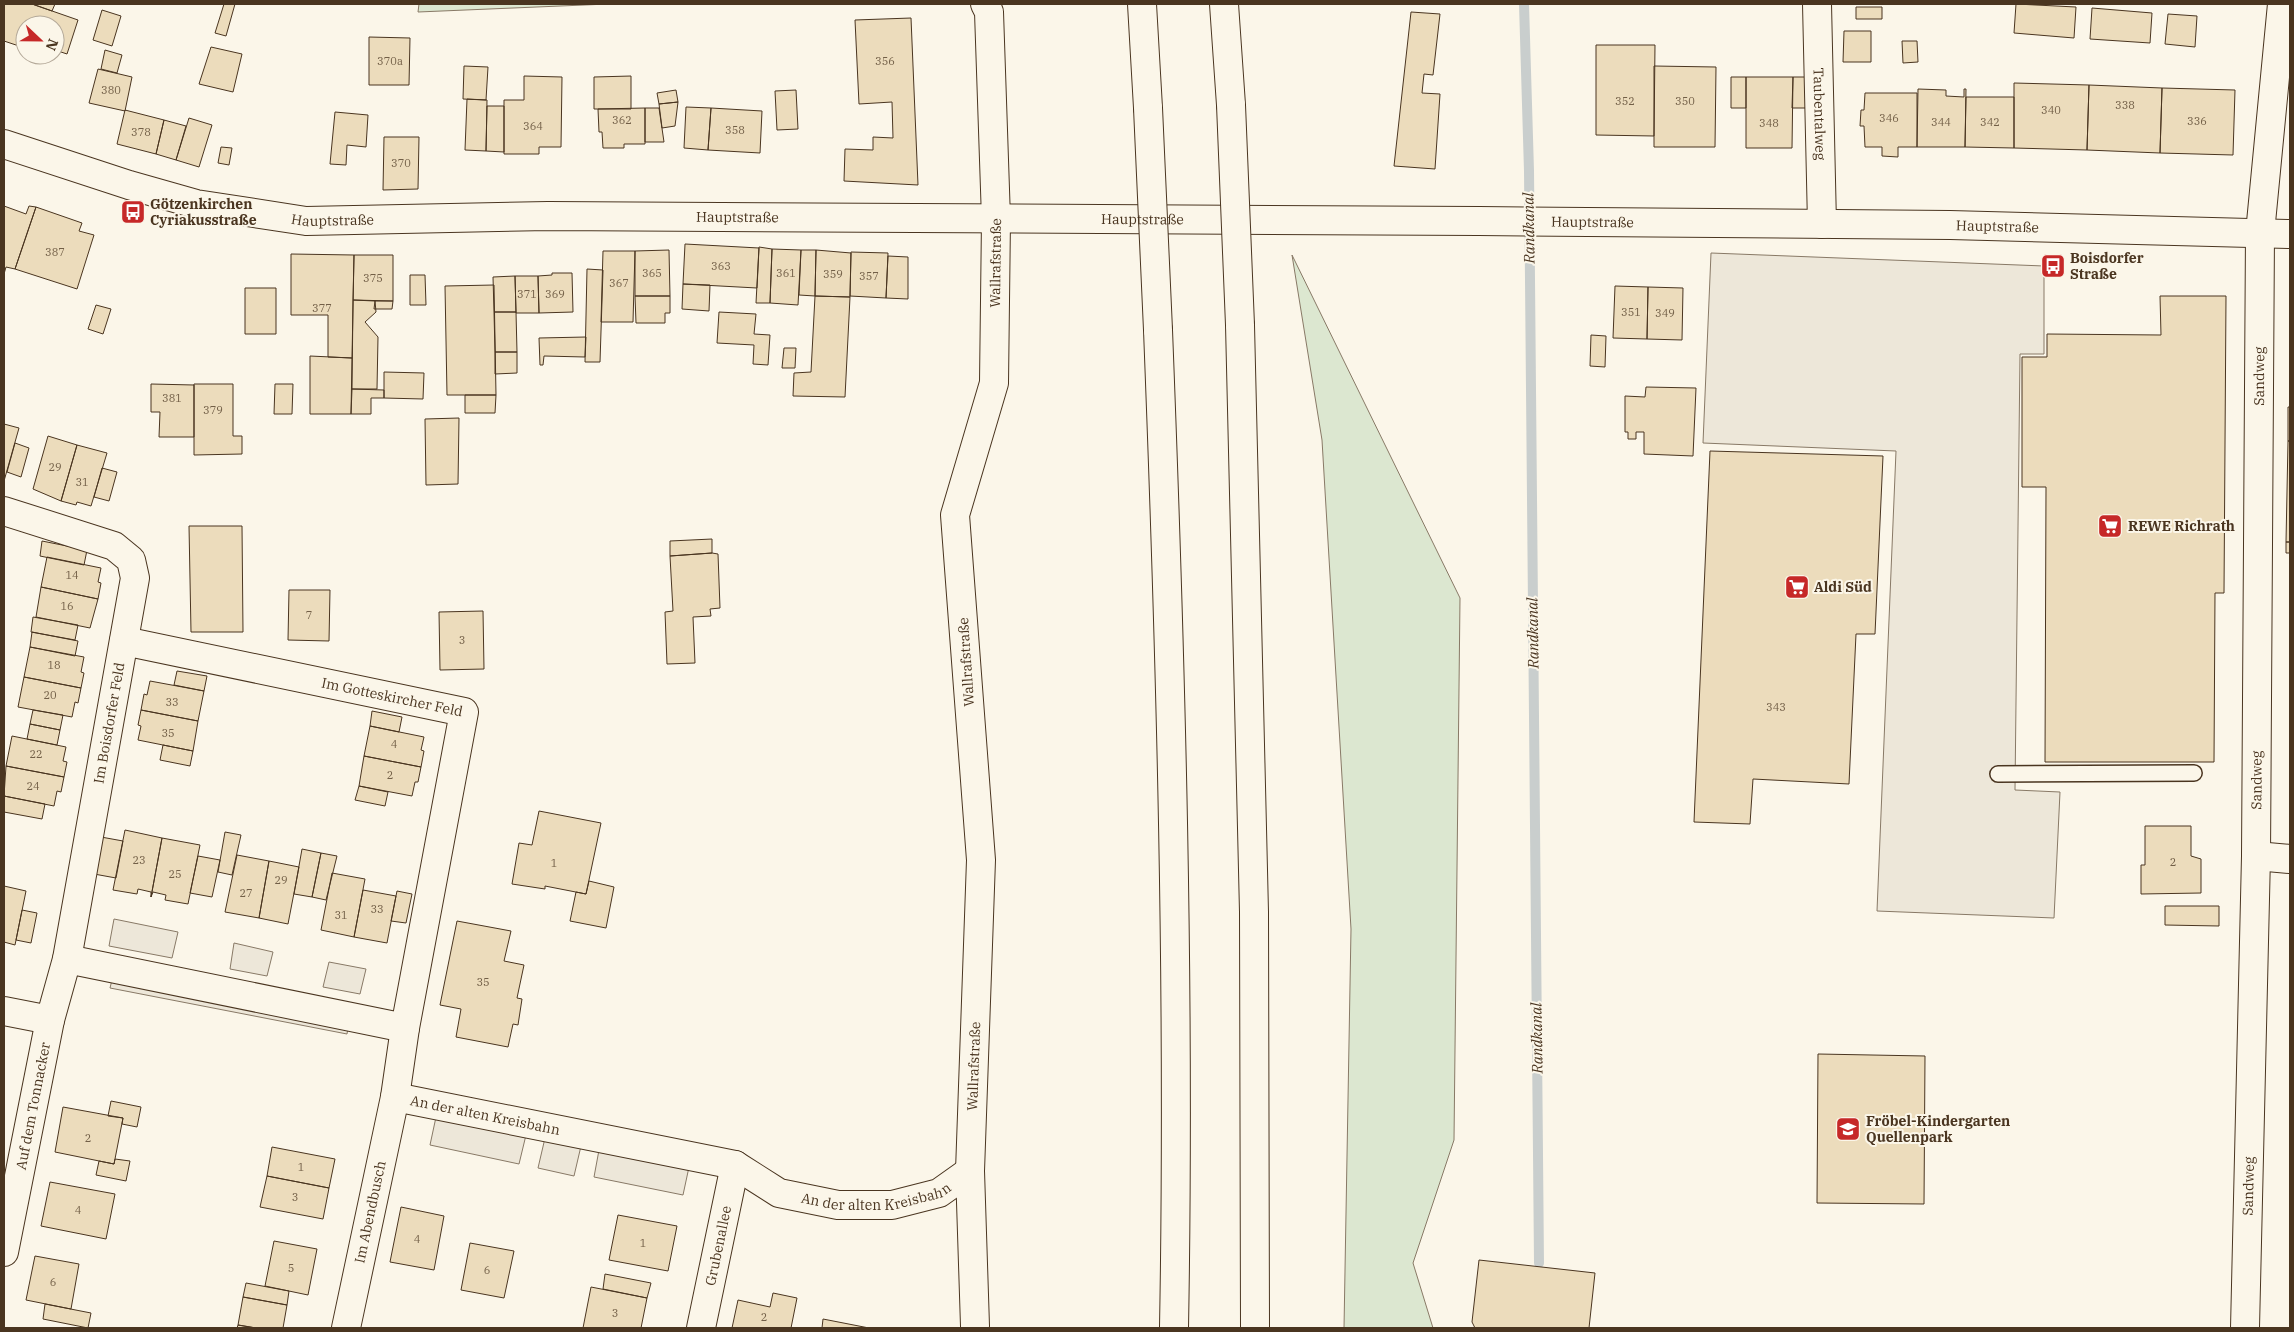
<svg xmlns="http://www.w3.org/2000/svg" width="2294" height="1332" font-family="'IBM Plex Serif',serif">
<style>
.green{fill:#dce7d0;stroke:#887966}
.parking{fill:#ede7d9;stroke:#887966}
.lines{fill:none;stroke-linecap:round;stroke-linejoin:round}
.stream{stroke:#c9cecd;stroke-width:10}
.building{fill:#ecdcbc;stroke:#4a3520}
.lane-casing{stroke:#4a3520;stroke-width:18}
.street-casing{stroke:#4a3520;stroke-width:30}
.secondary-casing{stroke:#4a3520;stroke-width:30}
.highway-casing{stroke:#4a3520;stroke-width:30}
.lane{stroke:#fbf6e9;stroke-width:15}
.street{stroke:#fbf6e9;stroke-width:28}
.secondary{stroke:#fbf6e9;stroke-width:28}
.highway{stroke:#fbf6e9;stroke-width:28}
.highway-bridge-casing{stroke:#4a3520;stroke-width:30;stroke-linecap:butt}
.highway-bridge{stroke:#fbf6e9;stroke-width:28}
.labels{text-anchor:middle;stroke-width:4;stroke-linejoin:round;paint-order:stroke}
.number-label{font-size:11px;fill:#725f47}
.street-label{font-size:14px;fill:#4a3520;stroke:#fbf6e9}
.poi-label{font-size:14px;font-weight:bold;fill:#4a3520;stroke:#fbf6e9;text-anchor:start}
.water-label{font-size:15px;font-style:italic;fill:#4a3520;stroke:#fbf6e9}
</style>
<rect width="100%" height="100%" fill="#fbf6e9"/>
<path class="green" d="M419,4H608L418,12Z
M1292,255L1460,598L1454,1140L1413,1263L1433,1328H1344L1351,929L1322,440Z"/>
<path class="parking" d="M1711,253L2044,266V354H2020L2015,790L2060,792L2054,918L1877,911L1896,451L1703,443Z
M114,919L178,932L172,958L109,946Z
M234,943L273,952L267,976L230,969Z
M329,962L366,969L360,994L323,987Z
M113,976L349,1021L347,1034L110,988Z
M436,1117L526,1135L519,1164L430,1145Z
M545,1138L581,1146L574,1176L538,1168Z
M599,1150L689,1167L683,1195L594,1177Z"/>
<g class="lines">
<path class="stream" d="M1524,4L1529,171L1539,1263"/>
</g>
<path class="building" d="M4,4H32L78,20L67,54L55,50V25H25V48L4,41Z
M32,4H55L52,11Z
M224,4H235L226,36L215,33Z
M2016,4L2076,7L2074,38L2014,33Z
M1856,7H1882V19H1856Z
M2092,8L2152,13L2150,43L2090,39Z
M102,10L121,16L112,46L93,40Z
M1411,12L1440,14L1433,75L1424,74L1422,93L1440,94L1435,169L1394,166Z
M2168,14L2197,16L2195,47L2165,44Z
M911,18L918,185L844,181L845,149L873,150V137L893,138L892,102L859,104L855,20Z
M1844,31H1871V62H1843Z
M369,37L410,38L409,85H369Z
M1902,41H1917L1918,62L1903,63Z
M1596,45H1655L1654,136L1596,135Z
M211,47L242,54L233,92L199,84Z
M105,50L122,55L117,73L101,69Z
M464,66L488,67L486,100L463,99Z
M1654,66L1716,67L1715,147H1654Z
M98,69L132,77L125,111L89,103Z
M524,76L562,77L561,147H539V154H504V100H524Z
M631,76V109H594V77Z
M1731,77H1746V108H1731Z
M1746,77H1793L1792,148H1746Z
M1793,77H1807V108H1792Z
M2014,83L2089,85L2087,150L2014,148Z
M2089,85L2162,88L2160,153L2087,150Z
M2162,88L2235,90L2233,155L2160,153Z
M1918,89L1946,90V96L1964,97V89H1966L1965,147H1917Z
M676,90L678,102L659,104L657,93Z
M796,90L798,129L777,130L775,91Z
M1865,93H1917V147H1898V157L1882,156V147H1865L1864,126H1860L1861,110H1864Z
M1966,97H2014V148L1965,147Z
M467,99L487,100L486,151L465,150Z
M678,102L675,126L662,128L659,104Z
M487,106H504V152L486,151Z
M686,107L711,108L708,150L684,148Z
M645,108V144H624V148H603L602,132H599L598,109Z
M645,108H659L664,142H645Z
M711,108L762,111L760,153L708,150Z
M125,110L164,120L156,154L117,144Z
M335,112L368,115L366,147L347,145L346,165L330,164Z
M189,118L212,125L199,167L176,160Z
M164,120L186,126L176,160L156,154Z
M384,137H419L418,189L383,190Z
M221,147L232,148L229,165L218,163Z
M4,206L26,214L29,206L36,207L15,269L6,267L4,274Z
M36,207L82,223L79,231L94,235L77,289L15,269Z
M685,244L759,248L757,288L683,284Z
M759,247L772,249L770,303H756Z
M772,249L801,250L798,305L770,303Z
M669,250L670,296H635V251Z
M801,250H816L815,296L799,295Z
M816,250L851,253L850,297L815,296Z
M603,251H635L633,322H601Z
M851,252L888,253L886,298L850,296Z
M291,254L354,255L352,358L328,357V315H291Z
M354,255H393V301L353,300Z
M888,256L908,257V299L886,298Z
M587,269L603,270L600,362H585Z
M552,273H572L573,312L539,313L538,276L552,275Z
M410,275H425L426,305H410Z
M515,276L516,312H494L493,277Z
M515,276H538L539,313H516Z
M683,284L710,285L709,311L682,309Z
M494,285L496,395H447L445,286Z
M1615,286L1648,287L1647,339L1613,338Z
M1648,287L1683,288L1682,340L1647,339Z
M245,288H276V334H245Z
M635,296H670V313H665V323H636Z
M815,296L850,297L845,397L793,396L794,373L811,372Z
M2160,296H2226L2224,593H2215L2214,762H2045L2046,487H2022V357H2047V334L2161,335Z
M353,300L375,301L376,312L365,322L378,337L377,389H352Z
M375,301H393L392,309H374Z
M96,305L111,309L103,334L88,329Z
M494,312H516L517,352H495Z
M719,312L756,314L754,334L770,335L768,365L753,364L754,345L717,343Z
M1591,335L1606,336L1605,367L1590,366Z
M586,337L585,357L544,356L543,365H540L539,338Z
M784,348H796L795,368H782Z
M495,352H517V373L495,374Z
M310,356L352,358L351,414H310Z
M384,372L424,373L423,399L384,398Z
M151,384L194,385V437H159L160,412H151Z
M194,384H233V436H242V454L194,455Z
M275,384H293L292,414H274Z
M1646,387L1696,388L1693,456L1644,454V432H1636V439H1628V432H1625V396L1645,397Z
M352,389L384,390V398H371V414H351Z
M465,395H496L495,413H465Z
M2288,407H2290V441H2288Z
M459,418L458,484L426,485L425,419Z
M4,424L19,428L4,481Z
M48,436L77,445L61,501L33,489Z
M2288,441H2290V542H2286Z
M15,443L29,448L21,477L7,472Z
M77,445L107,453L91,506L77,502L76,505L61,501Z
M1710,451L1883,456L1875,634H1856L1849,784L1753,779L1750,824L1694,822Z
M102,468L117,472L109,501L94,497Z
M189,526H242L243,632H191Z
M712,539V553L670,556V541Z
M42,541L87,550L84,565L40,556Z
M2286,542H2290V553H2286Z
M712,553L718,554L720,608L710,609L711,616L693,617L695,663L667,664L665,612L673,611L670,556Z
M47,557L101,568L98,582L101,583L98,599L41,587Z
M41,587L98,599L90,628L36,617Z
M289,590H330L329,641L288,640Z
M483,611L484,669L440,670L439,612Z
M33,617L78,625L75,640L31,632Z
M32,632L78,641L75,656L30,647Z
M30,647L84,657L81,672L84,673L81,688L24,677Z
M177,671L207,676L204,691L174,685Z
M24,677L81,688L78,703L75,702L72,717L18,707Z
M150,681L204,691L198,721L141,710L144,694L147,695Z
M33,710L63,715L60,730L30,724Z
M141,710L198,721L193,751L138,740L141,726L138,725Z
M372,711L402,717L399,732L370,726Z
M30,724L60,730L57,745L27,739Z
M370,726L424,737L421,750L424,751L421,767L364,756Z
M12,736L66,747L63,761L67,762L64,777L6,766Z
M163,745L193,751L190,766L160,760Z
M364,756L421,767L418,782H415L412,796L359,786Z
M6,766L64,777L61,792L57,791L54,806L4,796Z
M359,786L388,792L385,806L355,800Z
M4,796L45,804L42,819L4,812Z
M539,811L601,823L586,894L545,886V889L512,884L519,843L532,845Z
M2145,826H2191V856L2201,859V893L2141,894V865H2145Z
M125,830L162,838L151,897V892L138,889L137,894L113,890Z
M225,832L241,835L232,875L218,872Z
M101,837L123,841L116,878L94,874Z
M162,838L200,845L188,904L165,900L166,895L153,892L151,897Z
M302,849L321,853L312,897L294,894Z
M321,853L337,856L326,900L312,897Z
M237,855L269,861L259,918L225,912Z
M198,856L220,860L212,897L190,893Z
M269,861L299,867L288,924L259,918Z
M332,873L365,879L354,937L321,930Z
M589,881L614,887L606,928L570,921L576,892L586,894Z
M4,886L26,891L15,945L4,942Z
M363,890L396,896L387,943L354,937Z
M397,891L412,894L406,923L391,921Z
M2165,906H2219V926L2165,925Z
M22,910L37,913L31,943L16,940Z
M457,921L511,931L504,961L524,965L517,998L522,999L518,1025L513,1024L508,1047L456,1037L461,1009L440,1005Z
M1818,1054L1925,1056L1924,1204L1817,1203Z
M111,1101L141,1107L137,1127L122,1124L123,1118L108,1116Z
M63,1107L123,1118L114,1164L55,1152Z
M272,1147L335,1159L329,1188L267,1176Z
M115,1159L130,1161L126,1181L96,1175L99,1161L114,1164Z
M267,1176L329,1188L323,1219L260,1207Z
M50,1182L115,1194L106,1239L41,1226Z
M401,1207L444,1216L434,1270L390,1262Z
M618,1215L677,1226L668,1271L609,1260Z
M274,1241L317,1249L308,1295L265,1286Z
M470,1243L514,1251L504,1298L461,1290Z
M35,1256L79,1264L71,1309L26,1300Z
M1479,1260L1595,1273L1589,1328H1475L1472,1322Z
M605,1274L651,1283L647,1298L603,1289Z
M246,1283L289,1291L287,1305L243,1297Z
M591,1287L647,1298L641,1328H583Z
M773,1293L797,1298L791,1328H732L738,1300L770,1307Z
M243,1297L287,1305L283,1328H256L238,1325Z
M45,1304L91,1313L88,1328L43,1319Z
M823,1319L869,1328H822Z
M238,1325L256,1328H237Z"/>
<g class="lines">
<defs>
<path id="lane" d="M1998,774L2194,773"/>
<g id="street">
<path id="s1" d="M1817,4L1822,224"/>
<path d="M4,511L114,546L131,560L135,578L67,959L50,1020L4,1252"/>
<path id="s2" d="M124,641L464,712L405,1028"/>
<path d="M2256,856L2290,859"/>
<path d="M67,959L405,1028L395,1097L346,1328"/>
<path d="M4,1011L50,1020"/>
<path id="s3" d="M395,1097L735,1165L779,1193L838,1205H892L939,1193L970,1171"/>
<path id="s4" d="M975,1326L970,1171L981,860L955,515L994,383L996,219L989,12L985,4"/>
<path id="s5" d="M701,1328L735,1165"/>
<path id="s6" d="M2245,1328L2256,856L2260,233L2282,4"/>
</g>
<g id="secondary">
<path id="s7" d="M4,144L129,185L196,204L306,221L548,216L1479,221L1950,225L2290,234"/>
</g>
<path id="highway" d="M1142,4L1148,108
M1224,4L1231,105
M1240,325L1254,912L1255,1328
M1158,330C1171,663 1180,996 1174,1328"/>
</defs>
<use href="#lane" class="lane-casing"/>
<use href="#street" class="street-casing"/>
<use href="#secondary" class="secondary-casing"/>
<use href="#highway" class="highway-casing"/>
<use href="#lane" class="lane"/>
<use href="#street" class="street"/>
<use href="#secondary" class="secondary"/>
<use href="#highway" class="highway"/>
<defs>
<path id="highway-bridge" d="M1231,105L1240,325
M1148,108L1158,330"/>
</defs>
<use href="#highway-bridge" class="highway-bridge-casing"/>
<use href="#highway-bridge" class="highway-bridge"/>
</g>
<defs>
<symbol id="bus-square" viewBox="-11 -11 22 22"><rect x="-9" y="-9" width="18" height="18" rx="4" fill="#c62828" stroke="#fbf6e9"/><path d="M-5-6H5V4H4V6H2V4H-2V6H-4V4H-5ZM-3.5-4V0h7V-4ZM-3.5 1.2v1.5H-2V1.2ZM2 1.2v1.5H3.5V1.2Z" fill="#fff"/></symbol>
<symbol id="supermarket-square" viewBox="-11 -11 22 22"><rect x="-9" y="-9" width="18" height="18" rx="4" fill="#c62828" stroke="#fbf6e9"/><path d="M-6-5.5h2.5l.6 2H6L4.5 2H-2.5L-4.4-4H-6ZM-1.5 3.2a1.3 1.3 0 1 0 .1 0ZM3 3.2a1.3 1.3 0 1 0 .1 0Z" fill="#fff"/></symbol>
<symbol id="school-square" viewBox="-11 -11 22 22"><rect x="-9" y="-9" width="18" height="18" rx="4" fill="#c62828" stroke="#fbf6e9"/><path d="M0-5L7-2L0 1L-7-2ZM-4 1L0 2.5L4 1V4Q0 6-4 4Z" fill="#fff"/></symbol>
</defs>
<g fill-rule="evenodd">
<use href="#bus-square" x="119" y="198" width="28" height="28"/>
<use href="#bus-square" x="2039" y="252" width="28" height="28"/>
<use href="#supermarket-square" x="2096" y="512" width="28" height="28"/>
<use href="#supermarket-square" x="1783" y="573" width="28" height="28"/>
<use href="#school-square" x="1834" y="1115" width="28" height="28"/>
</g>
<g class="labels">
<g class="number-label">
<text x="390" y="65">370a</text>
<text x="885" y="65">356</text>
<text x="111" y="94">380</text>
<text x="1625" y="105">352</text>
<text x="1685" y="105">350</text>
<text x="2125" y="109">338</text>
<text x="2051" y="114">340</text>
<text x="1889" y="122">346</text>
<text x="622" y="124">362</text>
<text x="2197" y="125">336</text>
<text x="1941" y="126">344</text>
<text x="1990" y="126">342</text>
<text x="1769" y="127">348</text>
<text x="533" y="130">364</text>
<text x="735" y="134">358</text>
<text x="141" y="136">378</text>
<text x="401" y="167">370</text>
<text x="55" y="256">387</text>
<text x="721" y="270">363</text>
<text x="652" y="277">365</text>
<text x="786" y="277">361</text>
<text x="833" y="278">359</text>
<text x="869" y="280">357</text>
<text x="373" y="282">375</text>
<text x="619" y="287">367</text>
<text x="527" y="298">371</text>
<text x="555" y="298">369</text>
<text x="322" y="312">377</text>
<text x="1631" y="316">351</text>
<text x="1665" y="317">349</text>
<text x="172" y="402">381</text>
<text x="213" y="414">379</text>
<text x="55" y="471">29</text>
<text x="82" y="486">31</text>
<text x="72" y="579">14</text>
<text x="67" y="610">16</text>
<text x="309" y="619">7</text>
<text x="462" y="644">3</text>
<text x="54" y="669">18</text>
<text x="50" y="699">20</text>
<text x="172" y="706">33</text>
<text x="1776" y="711">343</text>
<text x="168" y="737">35</text>
<text x="394" y="748">4</text>
<text x="36" y="758">22</text>
<text x="390" y="779">2</text>
<text x="33" y="790">24</text>
<text x="139" y="864">23</text>
<text x="2173" y="866">2</text>
<text x="554" y="867">1</text>
<text x="175" y="878">25</text>
<text x="281" y="884">29</text>
<text x="246" y="897">27</text>
<text x="377" y="913">33</text>
<text x="341" y="919">31</text>
<text x="483" y="986">35</text>
<text x="88" y="1142">2</text>
<text x="301" y="1171">1</text>
<text x="295" y="1201">3</text>
<text x="78" y="1214">4</text>
<text x="417" y="1243">4</text>
<text x="643" y="1247">1</text>
<text x="291" y="1272">5</text>
<text x="487" y="1274">6</text>
<text x="53" y="1286">6</text>
<text x="615" y="1317">3</text>
<text x="764" y="1321">2</text>
</g>
<g class="street-label">
<text dy="5" stroke="none"><textPath href="#s1" startOffset="110">Taubentalweg</textPath></text>
<text dy="5" stroke="none"><textPath href="#s7" startOffset="744">Hauptstraße</textPath></text>
<text dy="5" stroke="none"><textPath href="#s7" startOffset="339">Hauptstraße</textPath></text>
<text dy="5" stroke="none"><textPath href="#s7" startOffset="1149">Hauptstraße</textPath></text>
<text dy="5" stroke="none"><textPath href="#s7" startOffset="1599">Hauptstraße</textPath></text>
<text dy="5" stroke="none"><textPath href="#s7" startOffset="2004">Hauptstraße</textPath></text>
<text dy="5" stroke="none"><textPath href="#s4" startOffset="1070">Wallrafstraße</textPath></text>
<text dy="5" stroke="none"><textPath href="#s6" startOffset="952">Sandweg</textPath></text>
<text transform="translate(966 662) rotate(-94)" y="5">Wallrafstraße</text>
<text dy="5" stroke="none"><textPath href="#s2" startOffset="274">Im Gotteskircher Feld</textPath></text>
<text transform="translate(109 723) rotate(-80)" y="5">Im Boisdorfer Feld</text>
<text dy="5" stroke="none"><textPath href="#s6" startOffset="548">Sandweg</textPath></text>
<text dy="5" stroke="none"><textPath href="#s4" startOffset="260">Wallrafstraße</textPath></text>
<text transform="translate(33 1106) rotate(-79)" y="5">Auf dem Tonnacker</text>
<text dy="5" stroke="none"><textPath href="#s3" startOffset="92">An der alten Kreisbahn</textPath></text>
<text dy="5" stroke="none"><textPath href="#s6" startOffset="142">Sandweg</textPath></text>
<text dy="5" stroke="none"><textPath href="#s3" startOffset="498">An der alten Kreisbahn</textPath></text>
<text transform="translate(370 1212) rotate(-78)" y="5">Im Abendbusch</text>
<text dy="5" stroke="none"><textPath href="#s5" startOffset="84">Grubenallee</textPath></text>
</g>
<g class="poi-label">
<text x="150" y="209">Götzenkirchen<tspan x="150" dy="16">Cyriakusstraße</tspan></text>
<text x="2070" y="263">Boisdorfer<tspan x="2070" dy="16">Straße</tspan></text>
<text x="2128" y="531">REWE Richrath</text>
<text x="1814" y="592">Aldi Süd</text>
<text x="1866" y="1126">Fröbel-Kindergarten<tspan x="1866" dy="16">Quellenpark</tspan></text>
</g>
<g class="water-label">
<text transform="translate(1529 228) rotate(-91)" y="5">Randkanal</text>
<text transform="translate(1533 633) rotate(-91)" y="5">Randkanal</text>
<text transform="translate(1537 1038) rotate(-91)" y="5">Randkanal</text>
</g>
</g>
<rect width="2294" height="1332" fill="none" stroke="#4a3520" stroke-width="10"/>
<g transform="translate(40 40) rotate(112)"><circle r="24" fill="#fbf6e9" stroke="#b4a999"/>
<path d="M0-4L9 19L0 12L-9 19Z" fill="#c62828"/>
<text y="-8" font-size="14" font-weight="bold" text-anchor="middle" fill="#4a3520">N</text>
</g>
</svg>
